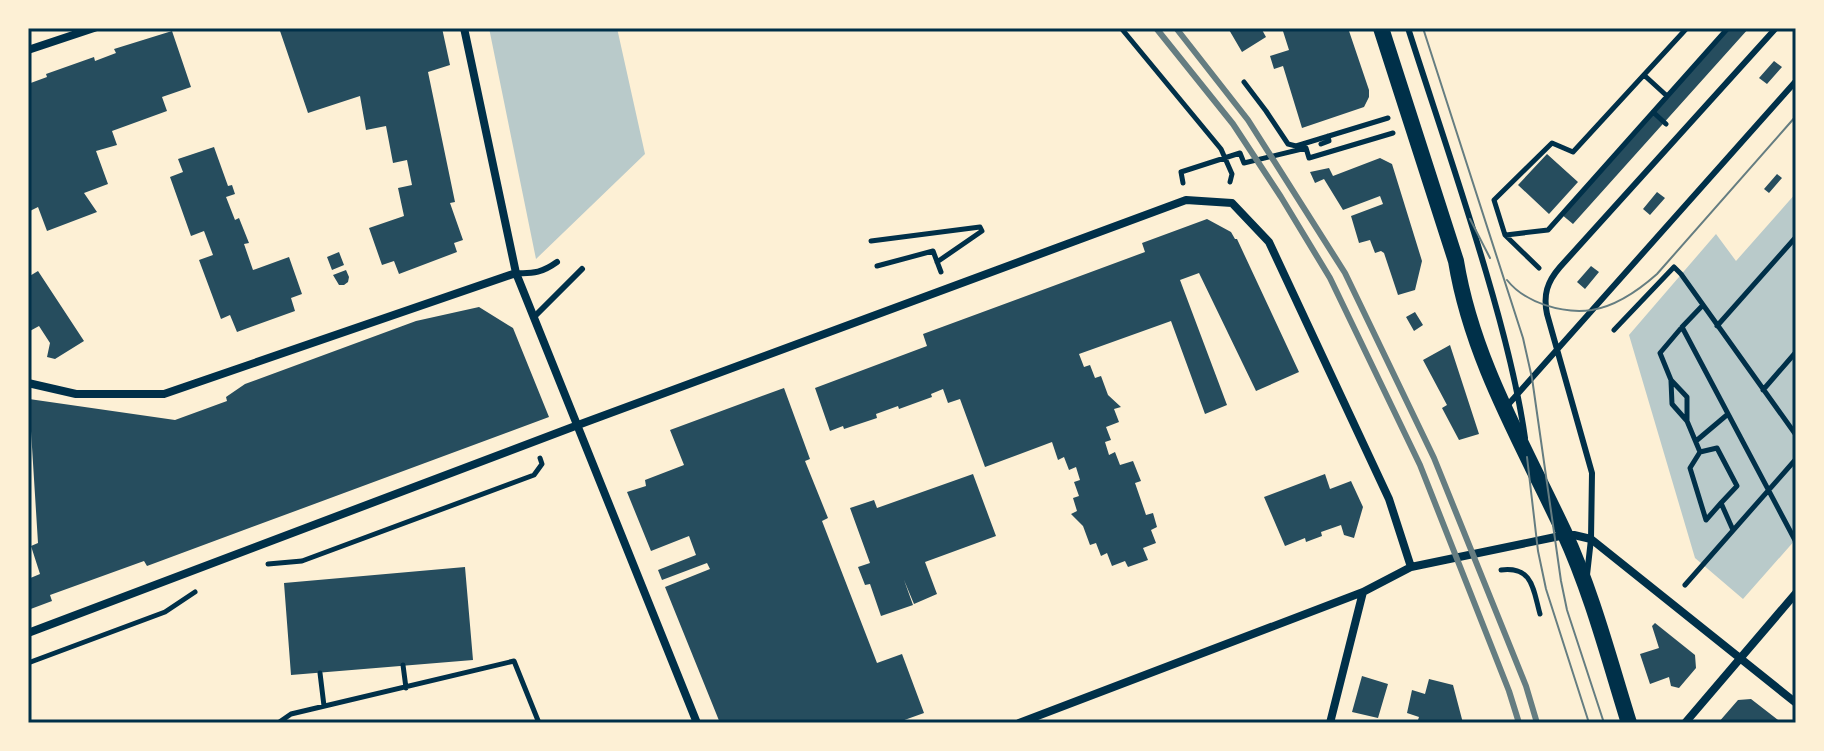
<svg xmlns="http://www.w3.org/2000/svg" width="1824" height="751" font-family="'Alegreya Sans',sans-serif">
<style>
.green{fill:#b9caca}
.building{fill:#264d5e}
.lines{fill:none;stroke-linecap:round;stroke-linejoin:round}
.path{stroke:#003049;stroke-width:5}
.service{stroke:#003049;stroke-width:6}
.minor{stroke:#003049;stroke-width:8}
.secondary{stroke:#003049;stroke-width:16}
.tram{stroke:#657d81;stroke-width:2}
.rail{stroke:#657d81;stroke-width:6}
.neatline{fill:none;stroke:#003049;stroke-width:3}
</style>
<rect width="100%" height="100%" fill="#fdf0d5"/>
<path class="green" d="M489,28H617L645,154L536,259Z
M1796,193V539L1743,599L1695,558L1629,335L1716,234L1736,261Z"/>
<path class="building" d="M279,28H442L450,65L428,72L455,202L450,203L463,240L454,243L457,252L399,274L394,261L382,265L369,228L404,216L398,188L412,185L407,160L393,163L386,126L366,130L360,96L308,113Z
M1228,28H1261L1266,37L1242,52Z
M1282,28H1348L1369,90V97L1364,107L1302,128L1283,66L1274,69L1270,56L1289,50Z
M1726,28H1749L1573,224L1561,214Z
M172,31L191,87L162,97L167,111L112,131L117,145L96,151L108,184L84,193L97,212L47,231L38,207L28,212V84L47,77L46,74L94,57L95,61L116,53L114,49Z
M1774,61L1782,67L1767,84L1759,78Z
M214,147L228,186L232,185L235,194L226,197L235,220L239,218L249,243L244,244L253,270L289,257L302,294L291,298L295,311L237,332L230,315L221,319L199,260L213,255L204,231L191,236L170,177L183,172L178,159Z
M1547,154L1578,182L1549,214L1518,185Z
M1380,158L1392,164L1422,261L1415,290L1398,295L1384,253L1381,251L1375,253L1370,240L1359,243L1351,216L1383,204L1380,196L1343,210L1324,179L1315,183L1310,172L1329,168L1333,176Z
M1777,174L1782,178L1769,193L1764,189Z
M1657,192L1665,198L1650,215L1643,209Z
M1207,219L1231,232L1235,239H1237L1299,372L1256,391L1199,273L1180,280L1227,405L1205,414L1171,321L1079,354L1084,367L1090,365L1095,378L1101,376L1108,395L1121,407L1114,409L1119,422L1106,427L1111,440L1105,442L1109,455L1115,452L1120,465L1133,461L1141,481L1135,483L1144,509L1146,515L1153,513L1157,527L1151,530L1156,543L1143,548L1148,560L1128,567L1125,561L1112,566L1107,553L1101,556L1096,543L1090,545L1083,526L1071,514L1077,511L1073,498L1079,496L1074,482L1080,480L1076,467L1069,470L1064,457L1058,460L1052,442L985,467L960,399L948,403L943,389L931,394L932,397L899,409L898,406L876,414L877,418L844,429L843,426L830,431L815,388L927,346L923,334L1145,252L1142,243Z
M339,252L344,265L332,270L327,257Z
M1591,266L1599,272L1585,289L1577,282Z
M346,270L349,277L348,282L344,285H339L333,275Z
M38,271L84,341L55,359L47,357L50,343L39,326L28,332V277Z
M479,307L513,328L549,417L147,566L144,561L50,595L52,601L28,610V579L40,574L31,546L38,543L29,399L175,420L227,401L226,397L245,384L416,321Z
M1415,312L1423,325L1414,331L1406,317Z
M1450,345L1479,434L1459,440L1442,408L1447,405L1423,360Z
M784,388L810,459L805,461L828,518L822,521L877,663L902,654L924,713L896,723H720L665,587L710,569L707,563L662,580L658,570L696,555L689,536L651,551L627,492L646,486L645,480L684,465L670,430Z
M973,474L996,536L925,562L937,594L914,604L904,580L913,605L881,616L870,584L865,585L858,567L870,563L850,508L874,500L877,508Z
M1325,474L1330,489L1351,481L1363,507L1354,538L1344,535L1341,525L1321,532L1322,536L1306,542L1305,538L1285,546L1264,497Z
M465,567L473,660L291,675L284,583Z
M1655,623L1695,655L1696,668L1679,688L1671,686L1669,677L1650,684L1640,654L1659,648L1652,626Z
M1362,676L1388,684L1378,718L1352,712Z
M1429,679L1453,685L1463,723H1417L1419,717L1407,713L1412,690L1425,694Z
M1751,699L1782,723H1718L1738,700Z"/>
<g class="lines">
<path class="path" d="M1121,28L1221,149L1232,174L1230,182
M1644,75L1667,96
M1244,82L1266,111L1288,144L1296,146L1388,118
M1653,112L1666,124
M1321,144L1329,141L1328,136
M1183,183L1181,172L1240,153L1244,163L1306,148L1309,158L1393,133
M1506,235L1548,230L1728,28
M871,241L980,227L982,231L937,262
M877,266L933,251L941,272
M1539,268L1505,235L1494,200L1552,143L1573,152L1687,28
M1703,305L1682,327L1796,542
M1717,326L1796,237
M1682,327L1660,353L1671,380L1687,397V421L1700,452L1717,448L1737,486L1721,503L1733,530
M1614,330L1674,267L1681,274L1796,435
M1671,381L1672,404L1687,421
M1763,390L1796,352
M1696,441L1728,414
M1700,452L1690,468L1706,520L1721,503
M268,564L302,561L534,475L542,464L540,458
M1501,570C1533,566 1533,589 1540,614
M1685,585L1796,459
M28,663L165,612L195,592
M403,665L406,688
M320,673L324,706
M278,723L291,714L514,661L539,723"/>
<path class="service" d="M1408,28C1434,109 1462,190 1486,272C1502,326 1517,381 1525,438
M516,273C534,274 543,272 557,262
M534,317L582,269
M1506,407L1796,81
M1587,575L1591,539L1592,473L1547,314C1543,295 1547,282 1560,267L1776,28"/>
<path class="minor" d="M464,28L516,273L697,723
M28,50L94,28
M28,383L76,394H164L516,273
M28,633L578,425L1186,200L1232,203L1269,242L1389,499L1411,567L1565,535H1574L1591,539L1796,703
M1019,723L1363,592L1411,567
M1330,723L1363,592
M1685,723L1796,593"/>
<path class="secondary" d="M1381,28L1456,261C1472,359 1523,444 1564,532C1592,593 1609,659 1629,723"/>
<path class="tram" d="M1423,28L1523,338L1532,378L1561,581L1567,610L1604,723
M1470,219L1490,258
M1507,280C1525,303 1563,314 1592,310C1616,306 1639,290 1657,274L1796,116
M1527,457L1538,551L1546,589L1589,723"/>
<path class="rail" d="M1156,28L1233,124L1281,197L1330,278L1420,465L1509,691L1519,723
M1176,28L1248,120L1345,273L1434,458L1526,686L1537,723"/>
</g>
<rect width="1824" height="751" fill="none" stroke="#fdf0d5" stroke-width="60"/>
<rect x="30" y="30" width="1764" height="691" class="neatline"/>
</svg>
